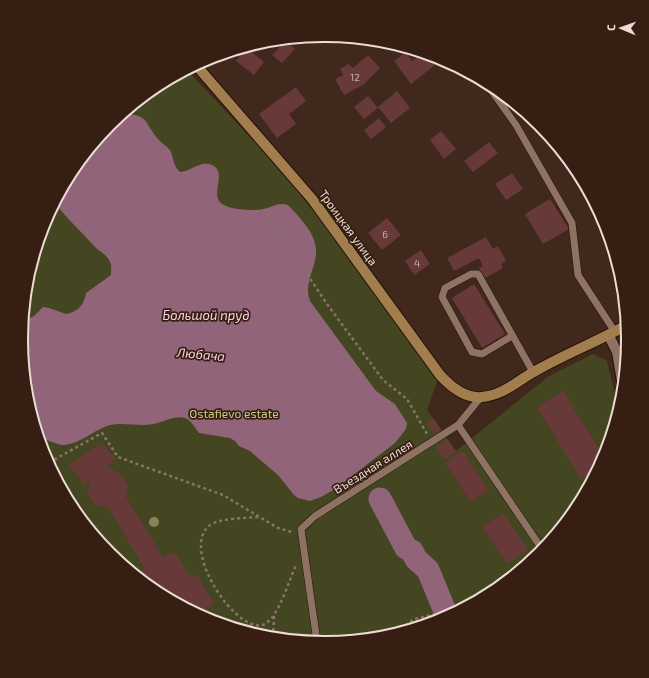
<svg xmlns="http://www.w3.org/2000/svg" width="649" height="678" font-family="'Exo 2',sans-serif">
<style>
.green{fill:#434620}
.water{fill:#91647a}
.lines{fill:none;stroke-linecap:round;stroke-linejoin:round}
.river{stroke:#91647a;stroke-width:23}
.building{fill:#673939}
.lane-casing{stroke:#261105;stroke-width:8}
.street-casing{stroke:#261105;stroke-width:12}
.secondary-casing{stroke:#261105;stroke-width:12}
.path{stroke:#877368;stroke-width:2.5;stroke-dasharray:3 3;stroke-linecap:butt}
.lane{stroke:#8e7263;stroke-width:7}
.street{stroke:#8e7263;stroke-width:10}
.secondary{stroke:#a27e4f;stroke-width:10}
.tree{fill:#8a8355}
.labels{text-anchor:middle;stroke-width:3.5;stroke-linejoin:round;paint-order:stroke}
.number-label{font-size:10px;fill:#cbb3ad}
.street-label{font-size:12px;fill:#ecdcd4;stroke:#361f12}
.park-label{font-size:12px;fill:#c7cd83;stroke:#361f12}
.water-label{font-size:13px;font-style:italic;fill:#fdd0e5;stroke:#361f12}
.rim{fill:none;stroke:#ecdcd4;stroke-width:2}
</style>
<rect width="100%" height="100%" fill="#40291c"/>
<path class="green" d="M187,70L281,170L330,232L437,381L427,410L456,451L549,376L593,354L607,361C610,376 619,403 617,417C608,464 567,531 530,561C518,571 507,581 495,589C466,611 420,628 385,636C354,643 321,642 290,639C116,622 0,451 27,280C29,270 33,259 36,249C60,169 113,109 187,70Z"/>
<path class="water" d="M125,114C150,115 144,123 158,139C161,143 169,147 171,152C174,160 173,165 180,172C190,172 201,160 212,165C229,173 207,197 224,205C233,210 254,211 264,209C273,207 278,202 288,205C299,217 315,232 316,249C317,268 303,282 310,301L376,391L395,404L407,423L406,429L395,443L335,489L321,497L310,501L298,498L294,495L278,475L250,451L239,446L235,441L230,438L199,433C195,428 191,420 185,418C174,415 164,422 153,424C138,427 121,421 107,426C93,431 80,443 65,445C58,446 48,439 39,438C27,400 19,362 23,321L34,316L43,307L49,308L66,314C78,312 84,305 86,293L111,275C111,270 112,264 109,260C106,254 100,252 95,247C82,232 67,219 55,203L72,170L110,124Z"/>
<g class="lines">
<path class="river" d="M380,499L406,548L412,551L416,559L428,570L447,616"/>
</g>
<path class="building" d="M286,41L295,49L282,63L272,55Z
M246,48L264,62L254,75L236,61Z
M230,52L223,61L216,56L222,54Z
M406,52L412,61L422,53L426,54L435,65L411,84L394,61Z
M368,55L380,68L363,85L344,95L335,79L343,75L340,69L349,64L353,68Z
M296,87L306,101L289,114L296,124L277,138L259,114Z
M397,91L410,108L391,123L378,107Z
M368,96L378,108L364,119L354,107Z
M379,118L386,127L371,139L364,130Z
M441,131L456,149L444,159L430,140Z
M489,142L498,153L473,172L464,161Z
M512,173L523,189L506,200L495,184Z
M550,199L569,229L543,244L525,214Z
M387,218L401,235L382,250L368,233Z
M486,237L493,249L498,246L506,261L501,264L503,268L485,278L479,268L483,266L479,258L454,271L447,258Z
M421,250L430,264L414,275L405,261Z
M474,284L505,334L482,348L452,298Z
M563,391L604,457L598,468L581,479L537,407Z
M433,418L441,429L435,434L426,422Z
M447,439L456,451L445,460L436,447Z
M102,443L116,459L106,466L119,473L128,485L126,497L163,557L175,552L190,577L197,575L214,603L205,611L211,620L156,591L136,575L145,569L108,507L94,504L87,494L90,481L84,485L69,465Z
M463,451L489,490L471,502L445,463Z
M503,513L528,550L507,564L482,527Z"/>
<g class="lines">
<defs>
<path id="lane" d="M486,83L516,125L572,223L578,275L615,332
M512,336L482,354L472,352L442,297L445,288L471,274H478L533,372
M481,397L458,425L542,549
M317,642L301,529L315,516L458,425"/>
<path id="street" d="M609,336L617,352L623,387"/>
<path id="secondary" d="M196,65L312,199L440,375C451,387 465,399 482,397C505,395 519,379 539,369C568,353 598,341 627,325"/>
</defs>
<use href="#lane" class="lane-casing"/>
<use href="#street" class="street-casing"/>
<use href="#secondary" class="secondary-casing"/>
<path class="path" d="M264,209L327,304L383,380L407,399L427,434
M258,517C247,518 220,518 210,525C178,549 239,638 265,624C279,616 289,580 296,565
M87,525L50,462L102,433L118,457L223,495L278,528L292,532
M396,633L414,619L440,613
M273,637L274,616"/>
<use href="#lane" class="lane"/>
<use href="#street" class="street"/>
<use href="#secondary" class="secondary"/>
</g>
<circle class="tree" cx="154" cy="522" r="5"/>
<g class="labels">
<g class="number-label">
<text x="355" y="81">12</text>
<text x="385" y="238">6</text>
<text x="417" y="267">4</text>
</g>
<g class="street-label">
<text transform="translate(348 228) rotate(54)" y="4">Троицкая улица</text>
<text transform="translate(373 467) rotate(-32)" y="4">Въездная аллея</text>
</g>
<g class="park-label">
<text x="234" y="418">Ostafievo estate</text>
</g>
<g class="water-label">
<text x="206" y="320">Большой пруд</text>
<text transform="translate(201 354) rotate(5)" y="5">Любача</text>
</g>
</g>
<path d="M0 0H649V678H0ZM324 42H325A296 296 0 0 1 621 338V340A296 296 0 0 1 325 636H324A296 296 0 0 1 28 340V338A296 296 0 0 1 324 42Z" fill="#361f12" fill-rule="evenodd"/>
<path class="rim" d="M324 42H325A296 296 0 0 1 621 338V340A296 296 0 0 1 325 636H324A296 296 0 0 1 28 340V338A296 296 0 0 1 324 42Z"/>
<g transform="translate(621 28) rotate(272)" stroke="#361f12" stroke-width="3" paint-order="stroke">
<path d="M0-3L7 15L0 10L-7 15Z" fill="#ecdcd4"/>
<text y="-6" font-size="11" font-weight="bold" text-anchor="middle" fill="#ecdcd4">С</text>
</g>
</svg>
